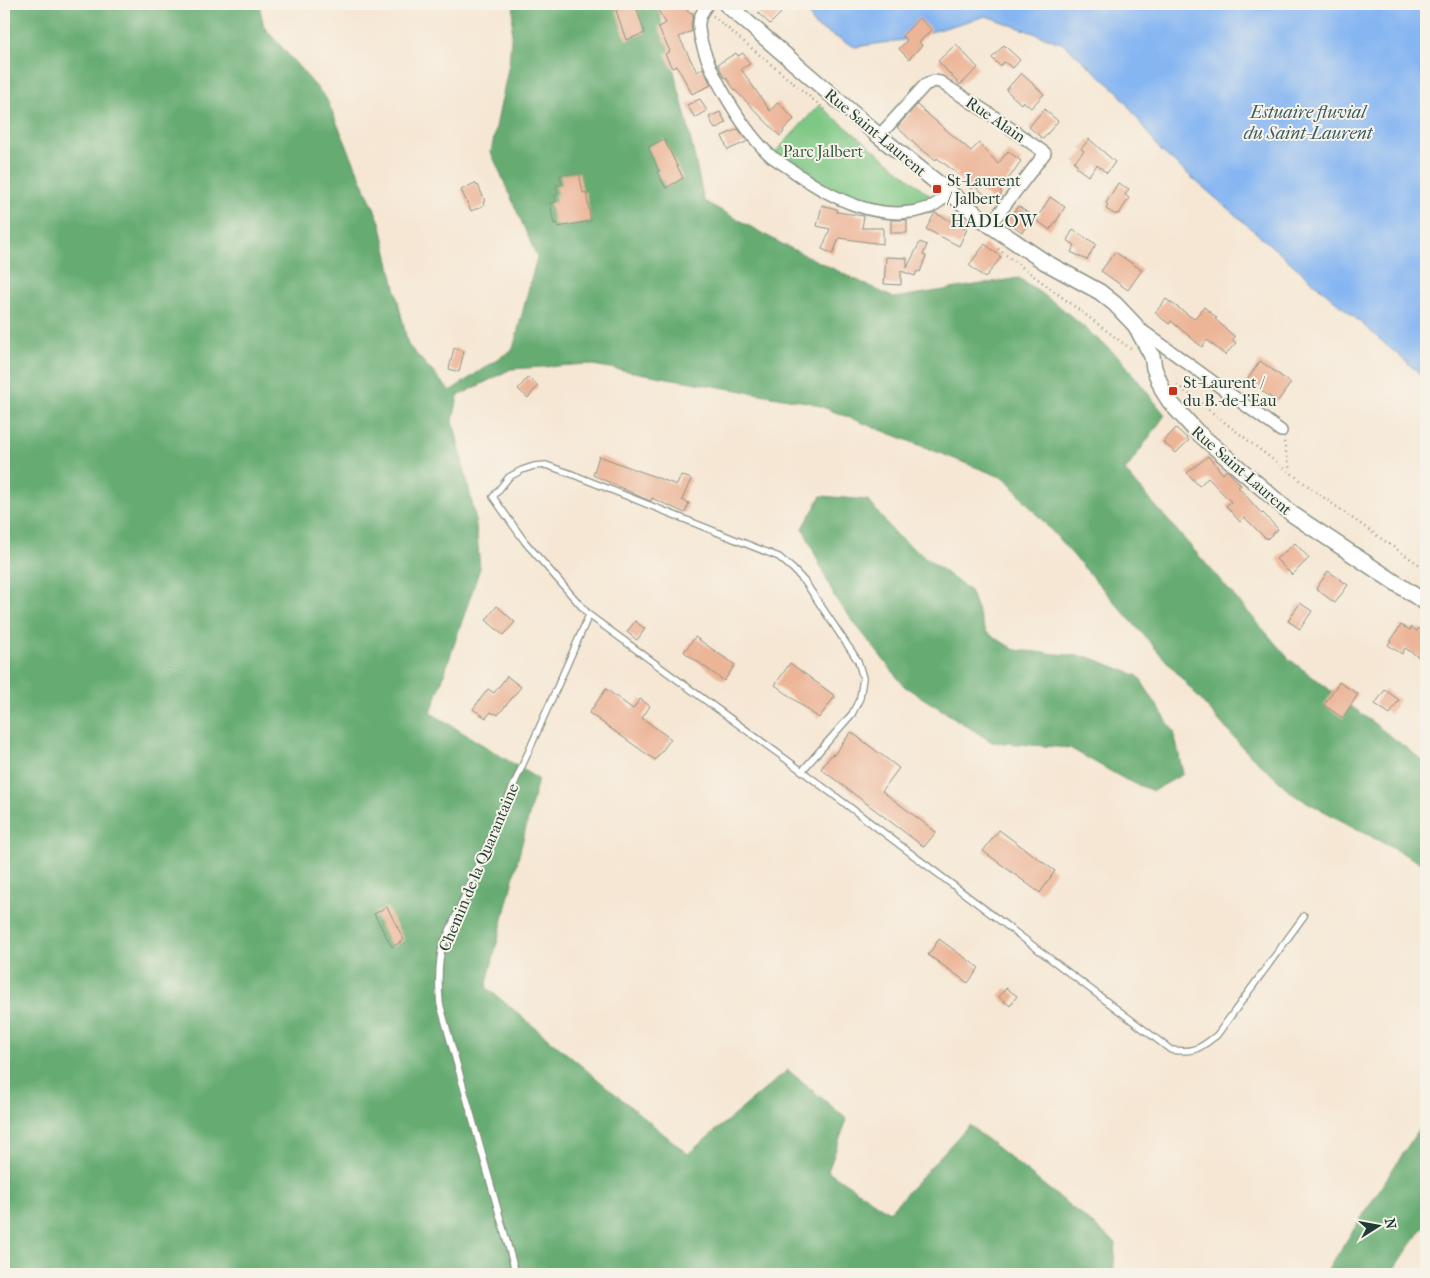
<svg xmlns="http://www.w3.org/2000/svg" width="1430" height="1278" font-family="'IM FELL French Canon',serif">
<style>
.green{fill:#7ec784;stroke:#4e825c}
.forest{fill:#66ac72;stroke:#427453}
.water{fill:#86b6f2;stroke:#527a93}
.building{fill:#edb598}
.lines{fill:none;stroke-linecap:round;stroke-linejoin:round}
.service-casing{stroke:#8a9284;stroke-width:8}
.minor-casing{stroke:#8a9284;stroke-width:14}
.tertiary-casing{stroke:#8a9284;stroke-width:18}
.path{stroke:#8a9284;stroke-width:2.5;stroke-dasharray:1 4;stroke-linecap:butt}
.service{stroke:#fff;stroke-width:5.5}
.minor{stroke:#fff;stroke-width:11}
.tertiary{stroke:#fff;stroke-width:15}
.poi-dot{fill:#c8321e;stroke:#f7f3e8;stroke-width:2}
.labels{text-anchor:middle;stroke-width:4;stroke-linejoin:round;paint-order:stroke}
.street-label{font-size:16px;fill:#1f3d34;stroke:#f7f3e8}
.park-label{font-size:16px;fill:#325944;stroke:#f7f3e8}
.poi-label{font-size:16px;fill:#1f3d34;stroke:#f7f3e8;text-anchor:start}
.water-label{font-size:18px;font-style:italic;fill:#395b64;stroke:#f7f3e8}
.neighbourhood-label{font-size:18px;letter-spacing:1px;fill:#1f3d34;stroke:#f7f3e8}
</style>
<rect width="100%" height="100%" fill="#f7f3e8"/>
<filter id="ink" filterUnits="userSpaceOnUse"><feTurbulence type="fractalNoise" baseFrequency=".02" numOctaves="2"/><feDisplacementMap in="SourceGraphic" scale="10" xChannelSelector="R" yChannelSelector="G"/><feConvolveMatrix kernelMatrix="1 2 1 2 8 2 1 2 1" color-interpolation-filters="sRGB"/></filter>
<filter id="wash" filterUnits="userSpaceOnUse"><feTurbulence type="fractalNoise" baseFrequency=".0096" numOctaves="4" result="noise"/><feDisplacementMap in="SourceGraphic" scale="20" xChannelSelector="R" yChannelSelector="G"/><feGaussianBlur stdDeviation="1.12" result="paint"/><feColorMatrix in="noise" values="0 0 0 0 0 0 0 0 0 0 0 0 0 0 0 0 0 1.4 0 .05"/><feComposite in="paint" operator="in"/></filter>
<g filter="url(#wash)">
<rect width="100%" height="100%" fill="#f6e7d4"/>
<path class="green" d="M819,105L938,202L908,212L859,207L772,156Z"/>
<path class="forest" d="M4,4H259L264,27L326,98L380,222L408,345L450,391L513,349L537,257L491,152L509,64L514,4H657L686,118L704,201L782,244L894,298L1019,278L1059,306L1120,358L1165,415L1125,471L1289,659L1426,763V866L1294,795L1244,749L1006,479L812,403L587,364L511,369L458,396L453,421L475,516L480,568L431,713L538,779L486,987L688,1154L788,1070L847,1119L828,1171L889,1212L969,1125L1116,1243L1113,1274H4Z
M821,496L868,500L896,535L970,591L986,632L1015,650L1089,657L1138,676L1174,732L1183,774L1153,791L1126,780L1070,748L992,742L904,686L835,598L803,528Z
M1426,1118V1224L1390,1274H1325Z"/>
<path class="water" d="M804,4H1426V379L1161,151L1118,92L1064,44L986,16L903,40L855,47L815,26Z"/>
<g id="blocks">
<path class="building" d="M635,4L645,33L626,40L616,10Z
M665,4H683L689,13L692,12L693,15L691,24L692,31L679,37L697,72L703,68L711,85L692,94L677,66L672,68L665,54L670,51L658,27L666,23L657,9Z
M767,4H790L770,24L758,13Z
M919,18L932,30L919,42L922,45L909,59L899,49L907,40L902,36Z
M956,44L978,68L960,85L938,61Z
M1004,45L1020,60L1013,68L1004,62L1000,66L992,58Z
M736,53L738,56L743,53L750,64L741,69L770,111L778,102L794,119L783,130L784,132L780,136L734,89L726,77L725,78L723,75L718,64Z
M1021,73L1044,94L1031,108L1023,101L1021,104L1006,90Z
M700,99L707,111L695,118L687,105Z
M917,105L971,151L979,143L998,164L1008,151L1021,161L1000,191L1002,193L995,202L974,186L972,189L956,177L958,174L937,158L936,160L919,148L897,127Z
M1044,109L1058,121L1043,139L1029,127Z
M720,112L726,123L715,129L709,117Z
M738,129L748,141L728,150L722,136Z
M664,139L683,178L666,188L657,172L659,171L648,147Z
M1089,139L1115,162L1107,173L1097,165L1088,176L1076,167L1078,165L1074,162L1084,151L1081,149Z
M579,172L583,193L586,192L591,221L558,227L557,223L554,224L550,203L556,202L555,195L558,194L556,185H562L560,175Z
M475,183L477,186L478,185L485,201L483,202L484,204L483,206L471,211L461,190Z
M1118,183L1129,189L1125,195L1129,198L1119,214L1117,213L1116,215L1106,209L1108,205L1106,203Z
M1050,197L1065,207L1052,228L1051,227L1050,230L1036,220Z
M822,205L837,209V212L864,216L862,228H883V244L839,238L833,254L822,249L830,229L817,226Z
M1018,206L1034,217L1022,232L1007,221Z
M935,213L967,229L959,246L926,229Z
M891,220H907V233H891Z
M1073,230L1096,244L1087,260L1071,252L1075,245L1067,240Z
M920,242L927,245L923,255L926,256L920,272L917,271L915,276L901,271V285L884,284L886,257L907,258V268Z
M985,244L1001,257L985,278L969,265Z
M1115,252L1142,270L1128,290L1101,271Z
M1166,299L1194,319L1204,307L1217,318L1215,319L1235,337L1232,340L1236,343L1225,355L1207,340L1202,347L1171,321L1169,324L1155,313Z
M454,348L464,351L459,372L449,369Z
M1260,361L1291,383L1277,402L1247,380Z
M528,377L538,386L528,398L518,389Z
M1176,428L1189,440L1176,453L1163,442Z
M599,456L677,485L681,475L691,479L682,500L689,503L685,513L652,498L651,501L643,498L593,475Z
M1208,456L1223,474L1227,470L1241,485L1238,487L1262,514L1263,513L1278,529L1267,539L1266,537L1265,538L1244,517L1240,522L1226,506L1231,502L1208,478L1199,486L1187,473Z
M1295,543L1309,558L1292,575L1276,559Z
M1328,571L1348,585L1335,603L1316,589Z
M1300,603L1312,611L1300,629L1288,621Z
M497,606L515,622L503,635L486,620Z
M635,621L645,629L637,640L627,632Z
M1401,625L1410,630L1411,627L1417,631L1419,628L1426,633V662L1405,648L1402,654L1388,645Z
M695,637L735,665L724,681L684,652Z
M790,663L835,696L819,718L775,685Z
M507,676L521,687L498,715L495,713L494,714L491,712L486,718L473,709L488,689L494,693Z
M1339,682L1358,694L1343,718L1324,705Z
M606,689L633,709L640,699L650,706L642,718L671,739L655,760L589,713Z
M1385,690L1399,700L1390,714L1375,704Z
M851,732L899,768L882,791L936,832L924,847L821,769L832,754L834,755Z
M999,830L1055,871L1040,893L983,851Z
M387,907L404,940L392,947L374,914Z
M939,939L979,968L968,983L928,955Z
M1006,988L1017,996L1010,1006L999,997Z"/>
</g>
</g>
<g filter="url(#ink)">
<use href="#blocks" fill-opacity="0" stroke="#8a9284" stroke-width="1"/>
<g class="lines">
<defs>
<path id="service" d="M802,771L852,714L860,698L863,678L858,661L805,582L793,569L779,557L569,473L546,465L534,466L522,470L509,477L493,497L525,542L589,615L802,771L1171,1050C1195,1053 1199,1049 1217,1035L1304,916
M516,1274L440,1004C438,983 438,967 442,947L589,615"/>
<path id="minor" d="M708,4C702,11 698,19 699,28C702,64 744,132 771,156C778,161 786,166 793,171C831,198 880,224 928,208C936,205 943,199 950,193
M879,136L925,85L934,81L940,82L996,118L1045,153L990,225
M1136,326L1281,431"/>
<path id="tertiary" d="M726,4L879,136L990,225L1045,262L1100,292L1115,304L1135,325L1152,356L1154,368L1163,391L1170,402L1196,431L1292,514L1426,603"/>
</defs>
<use href="#service" class="service-casing"/>
<use href="#minor" class="minor-casing"/>
<use href="#tertiary" class="tertiary-casing"/>
<path class="path" d="M713,16L828,112
M998,249L1131,349
M1177,385C1258,449 1340,512 1426,569
M1284,442L1290,471"/>
<use href="#service" class="service"/>
<use href="#minor" class="minor"/>
<use href="#tertiary" class="tertiary"/>
</g>
</g>
<g class="poi-dot">
<rect x="932" y="184" width="10" height="10" rx="2.5"/>
<rect x="1168" y="386" width="10" height="10" rx="2.5"/>
</g>
<g class="labels">
<g class="street-label">
<text transform="translate(996 119) rotate(34)" y="6">Rue Alain</text>
<text transform="translate(876 132) rotate(40)" y="6">Rue Saint-Laurent</text>
<text transform="translate(1242 470) rotate(41)" y="6">Rue Saint-Laurent</text>
<text transform="translate(478 867) rotate(-67)" y="6">Chemin de la Quarantaine</text>
</g>
<g class="park-label">
<text x="823" y="157">Parc Jalbert</text>
</g>
<g class="poi-label">
<text x="947" y="186">St-Laurent<tspan x="947" dy="18">/ Jalbert</tspan></text>
<text x="1183" y="388">St-Laurent /<tspan x="1183" dy="18">du B.-de-l'Eau</tspan></text>
</g>
<g class="water-label">
<text x="1308" y="118">Estuaire fluvial<tspan x="1308" dy="21">du Saint-Laurent</tspan></text>
</g>
<g class="neighbourhood-label">
<text x="994" y="227">HADLOW</text>
</g>
</g>
<rect width="1430" height="1278" fill="none" stroke="#f7f3e8" stroke-width="20"/>
<g transform="translate(1378 1226) rotate(79)" stroke="#f7f3e8" stroke-width="4" paint-order="stroke">
<path d="M0-4L9 19L0 12L-9 19Z" fill="#1f3d34"/>
<text y="-8" font-size="14" font-weight="bold" text-anchor="middle" fill="#1f3d34">N</text>
</g>
</svg>
